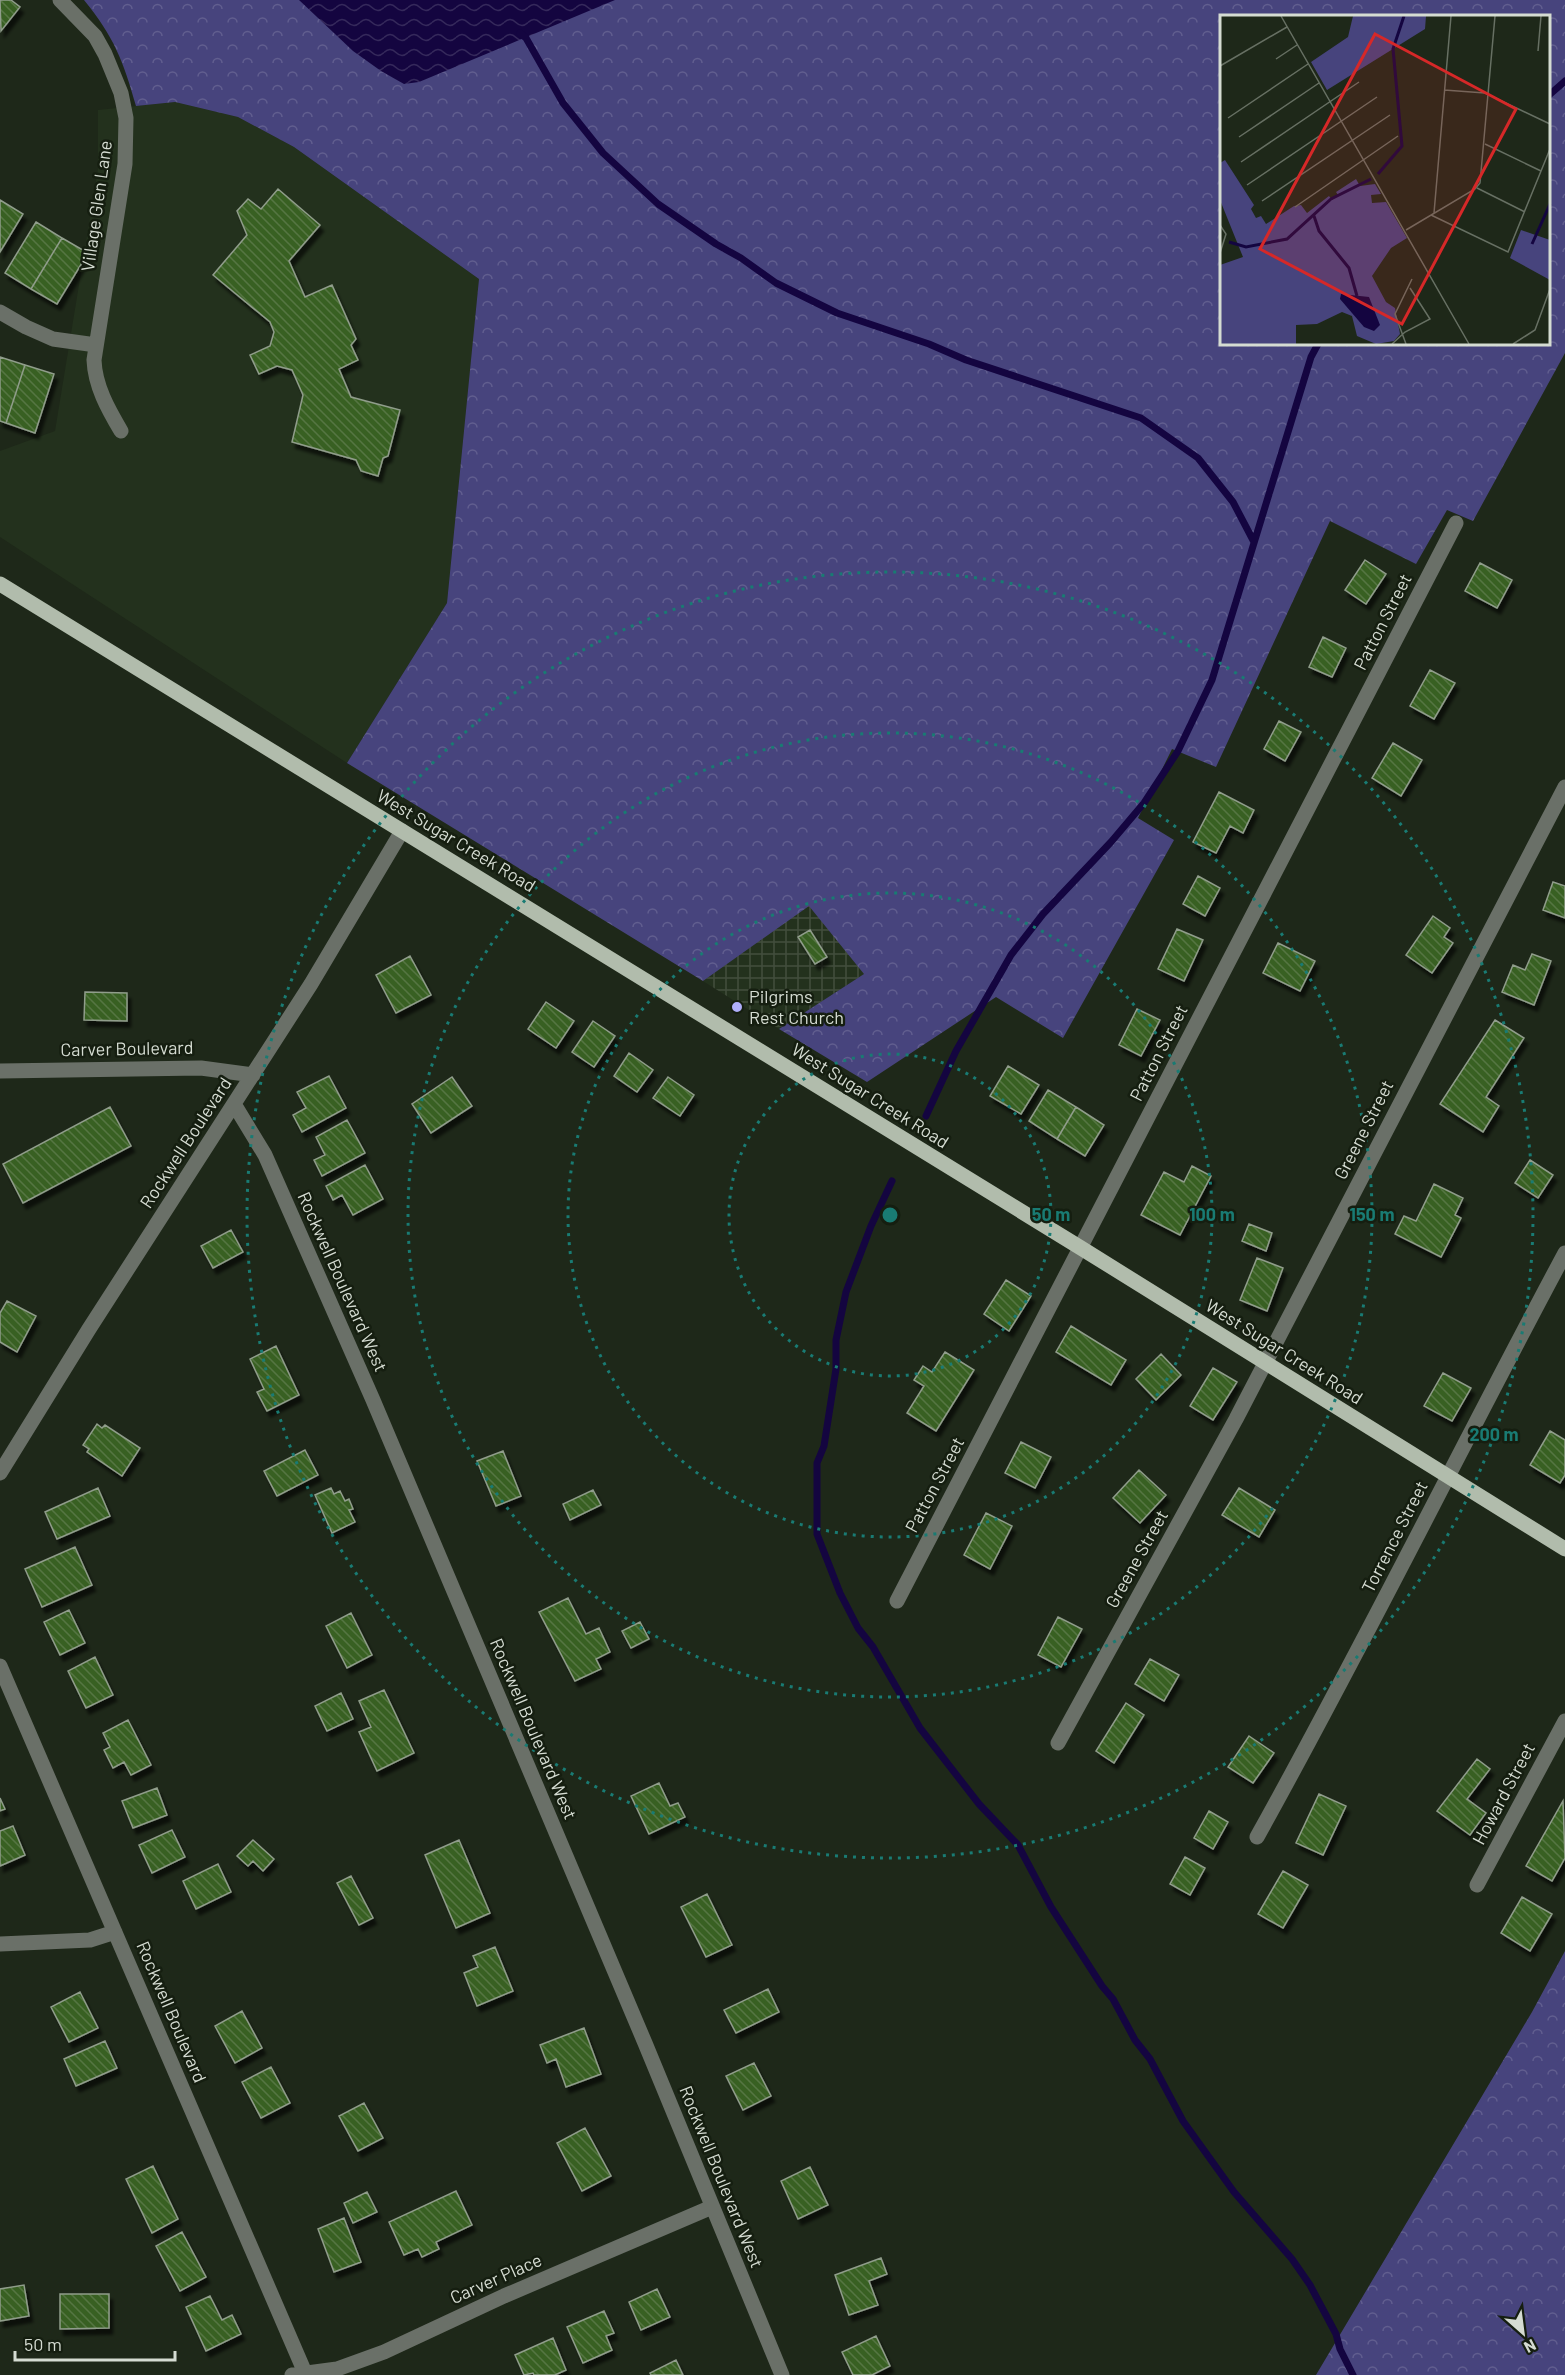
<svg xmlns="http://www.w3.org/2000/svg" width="1565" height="2375" font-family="Barlow,sans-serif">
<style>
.built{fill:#23311d}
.industrial{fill:url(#industrial-grid)}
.forest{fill:url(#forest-crowns);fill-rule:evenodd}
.water{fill:url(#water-waves)}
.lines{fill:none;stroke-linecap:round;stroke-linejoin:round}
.stream{stroke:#140540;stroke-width:7}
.building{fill:url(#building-back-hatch);stroke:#909d8b;stroke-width:1.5;filter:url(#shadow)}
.minor{stroke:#6a7068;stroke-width:15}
.major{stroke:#b1bcac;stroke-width:15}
.ring{fill:none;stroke:#197b73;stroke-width:3;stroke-dasharray:3 6}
.poi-dot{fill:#afaefa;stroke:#151e10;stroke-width:2}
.labels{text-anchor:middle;stroke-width:5;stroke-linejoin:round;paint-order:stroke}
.street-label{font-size:18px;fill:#d5dcd2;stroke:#151e10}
.poi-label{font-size:18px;fill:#d5dcd2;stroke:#151e10;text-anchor:start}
.inset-river{fill:none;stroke:#140540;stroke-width:3}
.inset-road{fill:none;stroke:#677063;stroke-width:1.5}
.view{fill:#d62828;fill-opacity:0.15;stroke:#d62828;stroke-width:3}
.inset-edge{fill:none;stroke:#d5dcd2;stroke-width:3}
.centre{fill:#197b73;stroke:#151e10;stroke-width:3}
.ring-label{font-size:18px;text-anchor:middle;font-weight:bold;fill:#197b73;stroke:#151e10;stroke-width:5;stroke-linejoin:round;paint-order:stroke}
</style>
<defs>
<pattern id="industrial-grid" width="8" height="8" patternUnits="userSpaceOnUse" patternTransform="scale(1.5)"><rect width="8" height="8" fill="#23311d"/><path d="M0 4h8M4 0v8" fill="none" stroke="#424e3d"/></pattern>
<pattern id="forest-crowns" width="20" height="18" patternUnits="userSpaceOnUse" patternTransform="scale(1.5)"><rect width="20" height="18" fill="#47447d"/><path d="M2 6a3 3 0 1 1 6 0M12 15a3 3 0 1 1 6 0" fill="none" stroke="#615e8f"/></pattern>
<pattern id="water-waves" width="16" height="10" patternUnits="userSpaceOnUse" patternTransform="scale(1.5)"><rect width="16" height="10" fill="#140540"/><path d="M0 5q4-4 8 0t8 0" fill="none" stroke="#35295b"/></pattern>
<pattern id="building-back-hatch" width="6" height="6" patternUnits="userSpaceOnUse" patternTransform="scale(1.5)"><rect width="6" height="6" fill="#396023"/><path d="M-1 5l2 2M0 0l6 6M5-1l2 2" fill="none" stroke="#557642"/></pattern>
<filter id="shadow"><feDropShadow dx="3.5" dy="6" stdDeviation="1.5" flood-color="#0009"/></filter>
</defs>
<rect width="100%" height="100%" fill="#1e2819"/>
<path class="built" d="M175,102L238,117L294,147L479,279L447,603L347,763L0,537V451L55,431L98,169V110Z"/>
<path class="industrial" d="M826,892L911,944L779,1029L703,981Z"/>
<path class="forest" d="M84,0H1565V353L1473,521L1447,510L1416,564L1330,521L1216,767L1172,749L1138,818L1174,840L1063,1038L996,997L867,1082L779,1029L864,974L809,906L703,981L347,763L447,603L479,279L294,147L238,117L175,102L136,106C123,60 114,37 84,0ZM1222,16H1548V344H1222Z
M1565,1951V2375H1316L1532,2012Z"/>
<path class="water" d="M299,0H615L419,82L404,84L381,71L353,51Z"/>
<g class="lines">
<path class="stream" d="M520,33L526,38L563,103L603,153L658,204L716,244L741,258L776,283L837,313L929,344L966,360L1141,418L1198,458L1233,502L1254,542
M1548,96L1565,81
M926,1116L956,1051L1011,955L1043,914L1111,842L1144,803L1178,751L1212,680L1311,357L1318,344
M892,1181L871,1226L846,1292L836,1340V1369L824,1446L817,1463V1534L840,1593L858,1628L873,1647L920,1728L979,1804L1018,1845L1051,1907L1102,1986L1113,1999L1135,2040L1150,2059L1183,2121L1234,2192L1292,2259L1310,2285L1336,2334L1340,2349L1353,2375"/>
</g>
<path class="building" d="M0,0H11L20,7L1,31Z
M278,189L320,225L289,261L305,297L332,285L356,339L351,345L358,360L339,369L351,397L400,410L388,456L383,458L378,476L361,471L356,460L292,442L303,395L292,370L277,366L259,374L250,355L270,346L274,332L270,322L213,275L247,235L237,211L248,199L261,209Z
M0,200L23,214L0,252Z
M36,222L62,238L31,289L5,273Z
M62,238L88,253L57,304L31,289Z
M0,357L25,365L6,423L0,421Z
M25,365L54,374L35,433L6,423Z
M1365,560L1386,574L1366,604L1345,590Z
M1480,563L1512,580L1497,608L1465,591Z
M1323,637L1346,648L1332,677L1309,667Z
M1430,670L1455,683L1434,719L1410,706Z
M1279,721L1301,732L1285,761L1264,749Z
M1393,743L1422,760L1401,796L1372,778Z
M1219,792L1254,810L1243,833L1230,826L1216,853L1193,842Z
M1198,876L1220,888L1205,916L1183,904Z
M1553,882L1565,886V918L1543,910Z
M1433,916L1450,928L1444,937L1453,943L1432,973L1406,955Z
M1177,929L1203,940L1184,981L1158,969Z
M810,930L827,957L815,964L798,937Z
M1278,943L1315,961L1300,991L1263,973Z
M1532,954L1551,961L1534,1005L1502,992L1513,965L1525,970Z
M410,956L431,995L396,1013L376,975Z
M85,992L127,993V1021L84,1020Z
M546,1002L574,1021L556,1048L528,1029Z
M1137,1009L1160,1020L1141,1056L1119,1045Z
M1495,1020L1524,1038L1486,1097L1499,1106L1483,1132L1440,1104Z
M593,1021L615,1036L594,1067L572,1052Z
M629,1053L653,1070L637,1092L614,1076Z
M1008,1066L1039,1085L1021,1114L990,1096Z
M329,1076L346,1108L302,1132L293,1115L306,1108L297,1092Z
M452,1077L472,1106L431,1133L412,1104Z
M668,1077L694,1095L680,1116L653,1098Z
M1048,1090L1076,1107L1057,1139L1029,1121Z
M110,1107L131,1146L23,1203L3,1164Z
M1076,1107L1104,1125L1085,1156L1057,1139Z
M347,1120L365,1153L322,1176L314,1160L325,1155L316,1137Z
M1530,1160L1553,1175L1538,1198L1515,1183Z
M365,1165L383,1199L353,1215L342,1195L333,1200L326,1186Z
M1192,1166L1211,1176L1180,1235L1141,1215L1164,1172L1184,1182Z
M1434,1184L1463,1198L1455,1215L1461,1218L1441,1257L1395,1234L1404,1216L1416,1221Z
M1249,1224L1272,1233L1266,1251L1242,1241Z
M231,1230L243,1252L213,1268L201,1246Z
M1257,1258L1283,1268L1267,1311L1240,1300Z
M1006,1280L1031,1296L1009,1331L984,1314Z
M7,1301L36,1316L17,1352L0,1342V1313Z
M1071,1326L1126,1360L1111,1385L1056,1352Z
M276,1346L299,1395L267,1411L257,1392L264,1389L250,1359Z
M945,1352L974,1370L936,1431L907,1413L924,1386L914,1380L923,1366L932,1372Z
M1161,1354L1181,1375L1156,1400L1136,1379Z
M1213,1368L1237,1382L1213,1420L1190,1406Z
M1443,1373L1471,1388L1452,1421L1424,1406Z
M97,1424L102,1428L105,1425L140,1448L122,1476L87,1452L89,1449L83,1445Z
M1550,1431L1565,1440V1475L1560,1483L1530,1465Z
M1021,1442L1051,1457L1035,1488L1005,1473Z
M305,1450L318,1475L277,1496L264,1471Z
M503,1451L521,1496L496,1506L477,1461Z
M1139,1470L1166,1495L1140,1523L1113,1498Z
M98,1488L110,1516L57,1539L45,1512Z
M331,1488L334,1494L340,1491L345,1501L349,1499L353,1509L349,1510L355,1522L332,1533L315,1495Z
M1239,1488L1275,1510L1259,1537L1222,1515Z
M593,1490L601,1505L570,1520L563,1504Z
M986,1513L1012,1526L990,1569L964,1555Z
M75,1547L92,1585L42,1607L25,1569Z
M568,1598L586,1634L599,1628L610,1652L596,1659L601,1669L575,1681L539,1612Z
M69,1610L85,1643L60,1655L44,1622Z
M351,1613L372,1655L347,1668L326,1626Z
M1058,1617L1082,1629L1061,1667L1038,1655Z
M640,1622L649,1639L631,1648L622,1631Z
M95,1657L113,1695L86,1708L68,1671Z
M1150,1659L1179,1675L1164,1701L1135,1684Z
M384,1690L414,1753L377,1771L359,1732L371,1727L359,1701Z
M341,1693L353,1719L327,1731L315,1706Z
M1126,1703L1144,1715L1114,1763L1096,1751Z
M128,1720L151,1765L131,1775L124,1762L113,1768L104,1750L110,1747L103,1733Z
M1249,1736L1274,1753L1253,1783L1228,1767Z
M1477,1759L1490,1769L1467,1799L1486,1813L1470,1835L1437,1811Z
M659,1783L670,1806L678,1803L685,1817L649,1834L631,1796Z
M157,1788L167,1815L133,1828L122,1801Z
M1319,1794L1346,1806L1323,1855L1296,1843Z
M0,1798L5,1809L0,1811Z
M1563,1801L1565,1858L1552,1881L1526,1866Z
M1209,1811L1228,1822L1213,1849L1194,1838Z
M13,1826L25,1855L0,1866V1831Z
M172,1830L185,1857L152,1873L139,1845Z
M253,1840L274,1859L263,1871L253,1861L248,1866L237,1856Z
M459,1840L490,1913L456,1928L425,1855Z
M1185,1857L1205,1868L1190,1895L1170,1884Z
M218,1864L231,1892L196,1909L183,1881Z
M1283,1871L1308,1885L1283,1928L1258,1914Z
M351,1876L373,1918L359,1925L337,1883Z
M707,1894L732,1945L706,1957L681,1907Z
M1522,1897L1552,1914L1530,1951L1501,1933Z
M495,1947L513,1991L477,2006L464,1973L478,1967L473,1956Z
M768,1989L779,2012L736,2033L724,2010Z
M80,1992L98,2028L69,2042L51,2007Z
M242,2011L262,2048L235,2063L215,2026Z
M584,2028L601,2074L566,2087L556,2059L547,2063L540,2045Z
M105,2041L117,2068L76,2086L64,2059Z
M754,2063L771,2096L743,2110L726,2076Z
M271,2067L290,2103L261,2118L242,2082Z
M364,2103L383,2138L358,2151L339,2116Z
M585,2128L611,2176L582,2191L557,2143Z
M153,2166L178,2219L152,2233L126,2179Z
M810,2167L828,2205L798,2219L781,2181Z
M456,2191L472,2225L436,2242L439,2249L422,2257L418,2249L404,2255L389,2222Z
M367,2192L377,2212L353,2223L344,2203Z
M344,2218L361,2262L334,2272L318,2229Z
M182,2232L206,2277L180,2291L156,2246Z
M881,2258L887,2274L869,2281L878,2305L849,2315L835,2275Z
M24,2285L29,2316L0,2321V2289Z
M657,2289L670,2317L641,2330L629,2302Z
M60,2294H109V2328L60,2329Z
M210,2296L222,2320L232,2315L241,2334L206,2351L186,2307Z
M604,2311L614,2333L606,2336L612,2350L583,2363L567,2327Z
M876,2336L890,2366L872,2375H853L842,2352Z
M553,2338L566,2370L555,2375H534L533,2373L524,2375L515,2355Z
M676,2360L683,2375H651L650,2373Z"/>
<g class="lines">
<path class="minor" d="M60,0L95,36L105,54L121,93L126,118L125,164L94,360C95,386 108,409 121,431
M0,312L26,327L53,339L96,345
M0,1071L201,1068L253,1075
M234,1104L265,1155L373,1400L645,2043L782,2375
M0,1473L89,1329L311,984L402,831
M897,1601L1456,523
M0,1666L306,2375
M1058,1743L1236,1419L1565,787
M1257,1837C1364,1645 1461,1447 1565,1253
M1477,1885L1565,1721
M0,1944L90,1940L115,1932
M292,2375L337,2369L384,2352L504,2296L712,2207"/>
<path class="major" d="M0,584L1081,1248L1565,1549"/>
</g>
<g class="ring">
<circle cx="890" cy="1215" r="161"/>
<circle cx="890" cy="1215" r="322"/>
<circle cx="890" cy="1215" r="482"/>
<circle cx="890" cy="1215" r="643"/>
</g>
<circle class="poi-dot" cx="737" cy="1007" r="6"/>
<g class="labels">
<g class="street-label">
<text transform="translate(97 206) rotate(-82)" y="6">Village Glen Lane</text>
<text transform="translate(1383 622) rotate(-63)" y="6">Patton Street</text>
<text transform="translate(456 841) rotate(31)" y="6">West Sugar Creek Road</text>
<text transform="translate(127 1049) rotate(-1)" y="6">Carver Boulevard</text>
<text transform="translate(1159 1053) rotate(-63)" y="6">Patton Street</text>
<text transform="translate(870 1096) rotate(32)" y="6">West Sugar Creek Road</text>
<text transform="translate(1364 1130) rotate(-63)" y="6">Greene Street</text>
<text transform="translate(186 1143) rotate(-57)" y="6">Rockwell Boulevard</text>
<text transform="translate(342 1282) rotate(66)" y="6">Rockwell Boulevard West</text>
<text transform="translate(1284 1352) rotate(32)" y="6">West Sugar Creek Road</text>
<text transform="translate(935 1485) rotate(-62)" y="6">Patton Street</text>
<text transform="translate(1395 1537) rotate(-63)" y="6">Torrence Street</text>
<text transform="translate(1137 1559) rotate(-61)" y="6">Greene Street</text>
<text transform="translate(533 1729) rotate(67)" y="6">Rockwell Boulevard West</text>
<text transform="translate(1504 1794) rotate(-62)" y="6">Howard Street</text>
<text transform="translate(171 2012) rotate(67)" y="6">Rockwell Boulevard</text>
<text transform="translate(721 2177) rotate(68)" y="6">Rockwell Boulevard West</text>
<text transform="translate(496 2279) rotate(-24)" y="6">Carver Place</text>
</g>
<g class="poi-label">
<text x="749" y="1003">Pilgrims<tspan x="749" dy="21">Rest Church</tspan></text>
</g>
</g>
<g transform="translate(1220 15)">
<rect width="330" height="330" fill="#1e2819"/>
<path d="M133,1H206L205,14L107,75L91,47L128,22ZM5,145L34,190L31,194L36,203L41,201L46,209L74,191L81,190L87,198L109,181L112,185L118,180L116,177L136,164L140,171L155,169L161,179L151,180L152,188L166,187L187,223L171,233L152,261L166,287L175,293L180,319L174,326L156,329L137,321L132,301L122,297L97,309L76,310V329H0V250L23,242L0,185V148ZM301,215L330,225V265L290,243Z" fill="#47447d"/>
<path d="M121,279L149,282L160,310L154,316L144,312L120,284Z" fill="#140540"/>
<path class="inset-river" d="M158,159L182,131L173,34L184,1M94,201L99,216L129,253L137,281M9,227L26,232L67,224L111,184L151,164M312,229L330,189"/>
<path class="inset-road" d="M61,1L249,329M318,36L321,1M56,44L77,30M0,51L67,12M224,75L265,78L330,109M8,103L88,49M19,122L99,68M265,129L321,156M21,147L139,67M27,170L157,82M257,173L305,197M42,186L170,100M75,192L178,121M214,198L231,1M211,200L288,237L330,134M0,210L6,219L0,238M186,215L255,174L260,168L275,1M172,329L185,317L210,304L190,273M186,329L175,299L192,264M293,329L315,315L330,274"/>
<path class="view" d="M155,19L296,94L182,309L40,234Z"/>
<rect width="330" height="330" class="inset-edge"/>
</g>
<circle cx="890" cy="1215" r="9" class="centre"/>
<g class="ring-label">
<text x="1051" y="1221">50 m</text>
<text x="1212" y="1221">100 m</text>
<text x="1372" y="1221">150 m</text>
<text x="1494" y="1441">200 m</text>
</g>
<g transform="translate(1523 2333) rotate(152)" stroke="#151e10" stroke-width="4.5" paint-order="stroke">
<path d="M0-4.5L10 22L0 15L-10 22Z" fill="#d5dcd2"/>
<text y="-9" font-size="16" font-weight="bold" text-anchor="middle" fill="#d5dcd2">N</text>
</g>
<path d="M15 2351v9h160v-9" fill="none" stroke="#d5dcd2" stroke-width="3"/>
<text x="24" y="2351" font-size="18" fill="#d5dcd2" stroke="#151e10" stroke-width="4.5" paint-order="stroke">50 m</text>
</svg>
